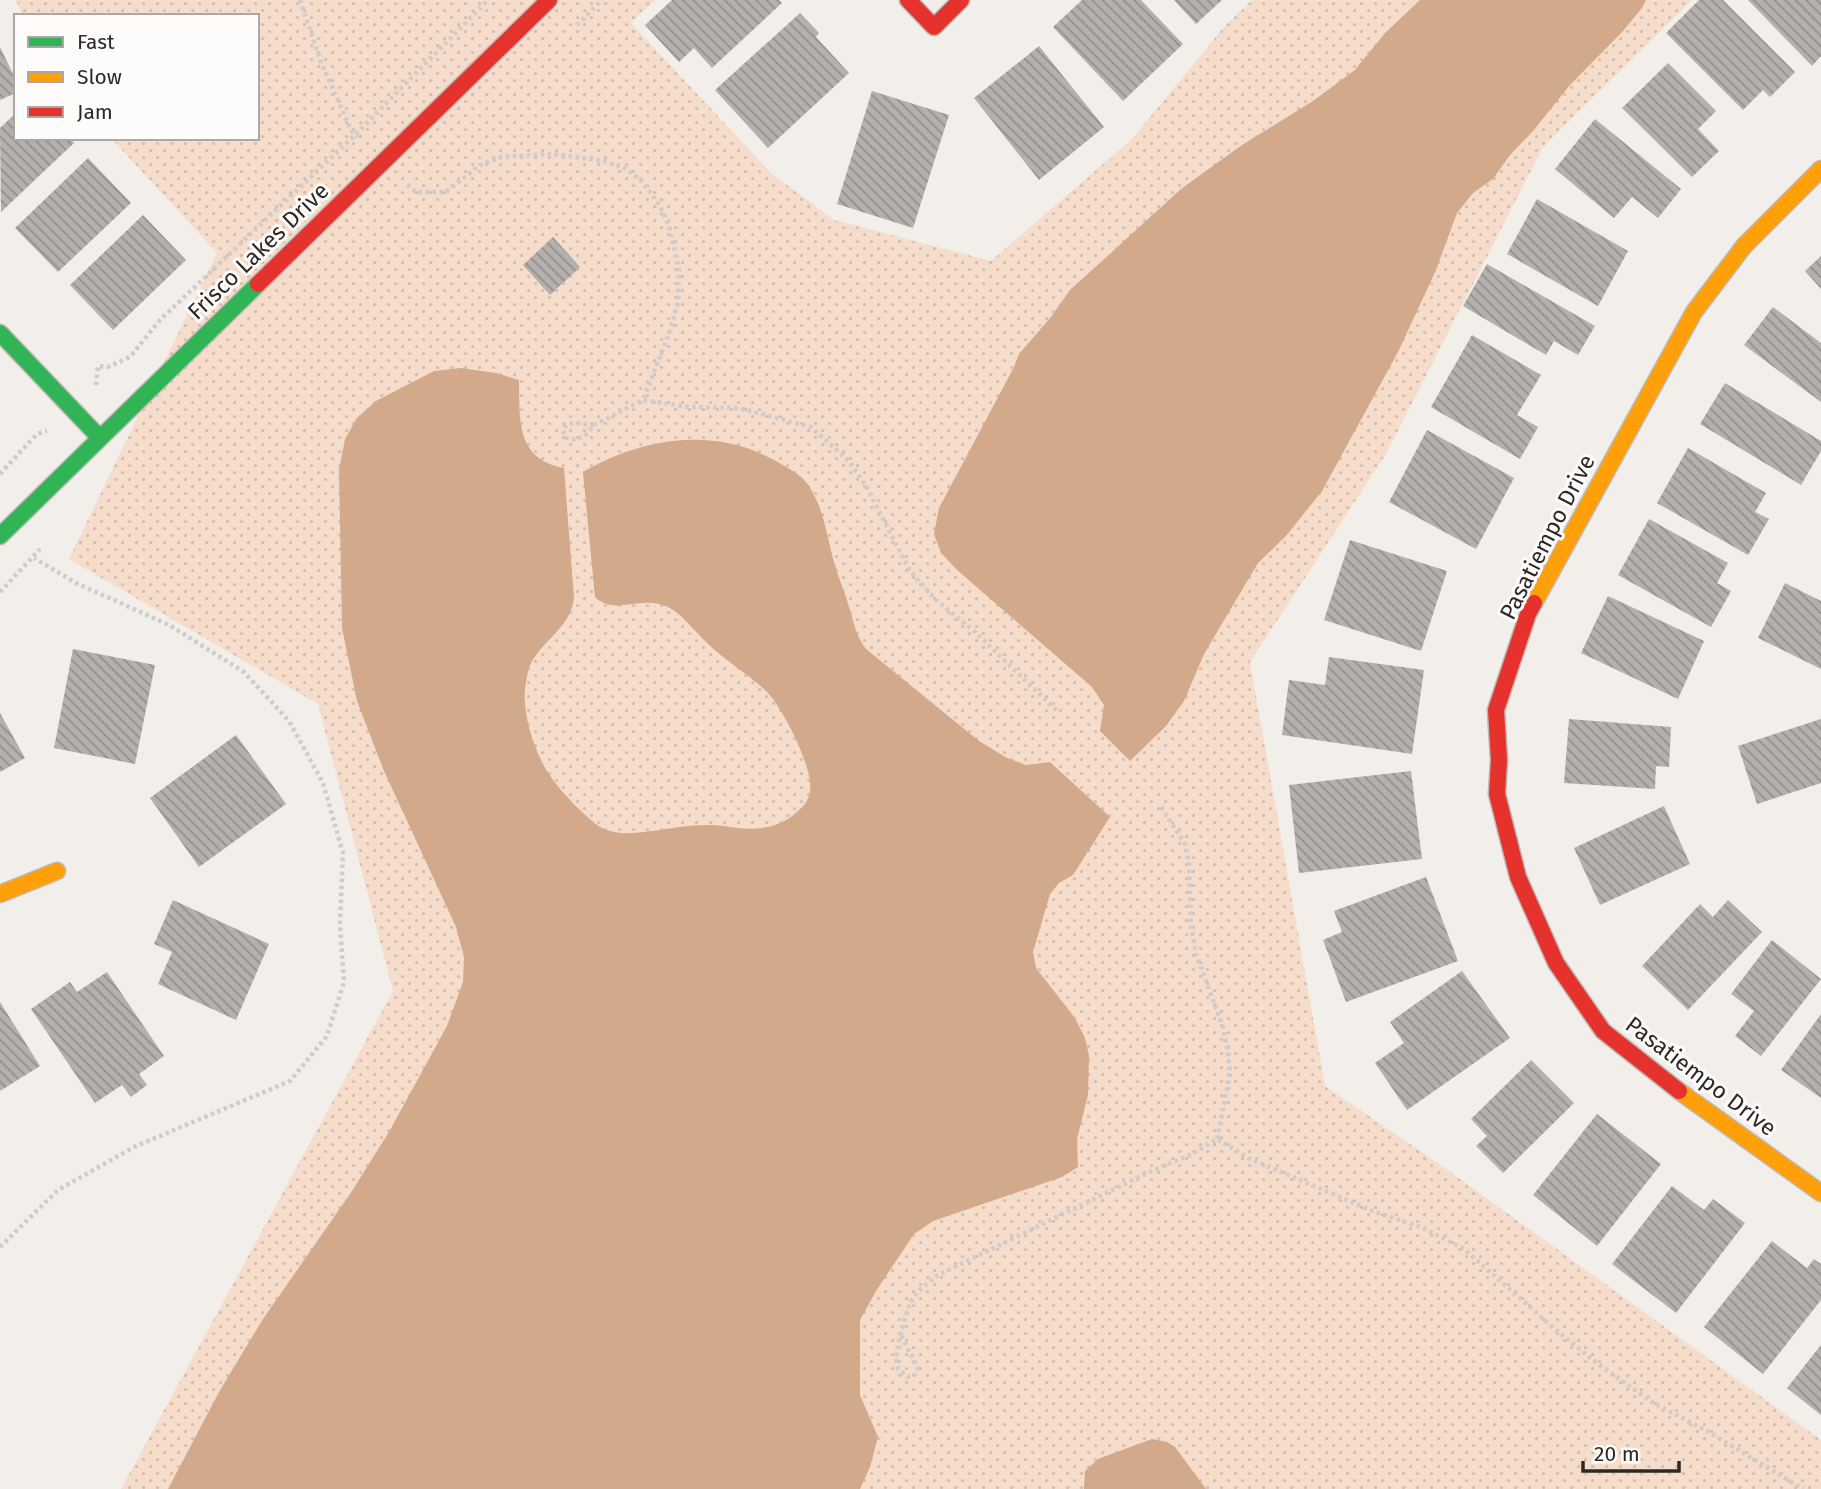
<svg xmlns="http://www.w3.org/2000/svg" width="1821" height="1489" font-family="'Fira Sans',sans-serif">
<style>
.grass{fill:url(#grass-dots)}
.water{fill:#d2a98a}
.building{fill:url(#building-back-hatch)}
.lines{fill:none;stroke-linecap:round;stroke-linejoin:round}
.fast-casing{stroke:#bdb9b6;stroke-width:19}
.slow-casing{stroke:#bdb9b6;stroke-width:19}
.jam-casing{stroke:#bdb9b6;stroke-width:19}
.path{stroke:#cfcccb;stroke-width:4.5;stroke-dasharray:3.5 3.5;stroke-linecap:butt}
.fast{stroke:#30b455;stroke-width:16}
.slow{stroke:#ff9f0a;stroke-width:16}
.jam{stroke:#e5322d;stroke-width:16}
.labels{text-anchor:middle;stroke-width:6;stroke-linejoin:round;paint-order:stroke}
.street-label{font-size:23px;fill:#2b2826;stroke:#fefcfb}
</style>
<defs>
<pattern id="grass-dots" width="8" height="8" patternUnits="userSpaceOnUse" patternTransform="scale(1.75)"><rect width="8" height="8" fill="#f6dcca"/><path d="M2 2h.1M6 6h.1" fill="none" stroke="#d3bdad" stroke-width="1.8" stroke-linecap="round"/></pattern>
<pattern id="building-back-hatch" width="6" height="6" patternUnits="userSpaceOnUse" patternTransform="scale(1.75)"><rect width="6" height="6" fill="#b3b0ae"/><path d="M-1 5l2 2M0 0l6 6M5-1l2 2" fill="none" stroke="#928f8d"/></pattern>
</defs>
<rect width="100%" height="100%" fill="#f2eeea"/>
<path class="grass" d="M16,0H655L631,23L771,173L834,220L991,261L1132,139L1224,27L1252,0H1692L1543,147L1386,454L1250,662L1325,1086L1442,1166L1821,1440V1489H121L393,991L318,704L69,559L217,253L111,138H257V16H23Z"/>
<path class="water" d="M1420,0H1646L1642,8L1623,31L1570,85L1533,131L1510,155L1493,179L1473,193L1457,213L1436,270L1398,352L1322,491L1286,536L1258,563L1204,654L1184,701L1166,726L1130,761L1100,731L1104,705L1092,687L957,570L941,553L934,534L939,508L1013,369L1019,354L1051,317L1070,290L1112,252L1181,189L1242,145L1313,101L1355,70L1385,33Z
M461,368L496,373L519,380C520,419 515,459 564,468L574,598C571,625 548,637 534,658C529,665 527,675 526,683C521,707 531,739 541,760C550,781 578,810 596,824C603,830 612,832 621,833C631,834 642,832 652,831C679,827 704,822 731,827C752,831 775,829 792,816C800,810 809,802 810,791C814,769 782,706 766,691C748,674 726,661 708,644C696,633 684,616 670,608C641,593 616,617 595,597L583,472C641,438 713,426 774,460C796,473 805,475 816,499C826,520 828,543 835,565C839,580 846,595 850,610C855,627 856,635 866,649L979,741L1007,758L1026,765L1050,762L1110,817L1073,875L1059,883L1050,894L1033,952L1036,968L1075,1018L1085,1038L1089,1056L1088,1095L1077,1139L1078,1167L1062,1177L933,1221L914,1234L876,1291L860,1320V1395L878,1437L870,1467L860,1489H168L219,1392L263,1319L350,1194L389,1132L447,1026L463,982L464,957L456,927L384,771L357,701L342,628L339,470L345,439L357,418L376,401L434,371Z
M1152,1439L1167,1442L1175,1447L1206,1489H1084L1085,1471L1098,1459Z"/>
<path class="building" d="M672,0H779L782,3L712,68L694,48L679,62L645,25Z
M1082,0H1141L1183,44L1123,101L1053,27Z
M1174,0H1222L1196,24Z
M1699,0H1723L1795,72L1770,97L1763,90L1743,110L1666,33Z
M1748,0H1821V56L1812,66Z
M800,13L819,33L816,37L849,73L768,148L715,90Z
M1039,46L1104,127L1039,180L974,98Z
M0,47L16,80V93L0,100Z
M1668,63L1716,111L1698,129L1719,151L1692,177L1622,108Z
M872,91L949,115L913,228L837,204Z
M16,113V138H70L74,143L1,212L0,128Z
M1595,119L1681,189L1658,218L1632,197L1614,218L1555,169Z
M88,158L131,203L58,272L15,228Z
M1537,199L1628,251L1598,306L1507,254Z
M143,215L186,260L113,330L70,285Z
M553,237L580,267L550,295L523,265Z
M1821,256V289L1805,271Z
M1487,264L1595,326L1578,355L1554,341L1546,355L1463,306Z
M1773,307L1821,343V402L1744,345Z
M1472,335L1541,375L1517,415L1538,427L1520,459L1431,407Z
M1725,383L1821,441V451L1801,485L1700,424Z
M1427,430L1514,478L1476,549L1389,502Z
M1688,448L1766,493L1755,512L1769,519L1748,555L1657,503Z
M1649,519L1728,563L1717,583L1731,591L1711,627L1618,575Z
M1350,540L1447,571L1421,651L1324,620Z
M1785,583L1821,601V669L1758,638Z
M1608,596L1704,641L1678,699L1581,653Z
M73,649L155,665L135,764L54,748Z
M1329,657L1424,670L1412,754L1282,735L1289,680L1325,685Z
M0,713L25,758L0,772Z
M1569,719L1671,727L1669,767L1656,766L1655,789L1564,783Z
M1821,719V783L1757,804L1738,746Z
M236,735L286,804L199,867L150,798Z
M1411,771L1422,859L1299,873L1289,785Z
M1664,806L1690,864L1600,905L1574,848Z
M1426,877L1458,961L1346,1002L1323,940L1342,932L1334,911Z
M173,900L269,944L236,1020L158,984L172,952L154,944Z
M1728,900L1762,932L1688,1010L1642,966L1700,904L1713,917Z
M1772,940L1821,979L1761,1056L1735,1036L1754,1011L1731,994Z
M1462,971L1510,1038L1407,1110L1375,1063L1404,1043L1390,1022Z
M107,972L164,1056L139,1074L147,1085L131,1097L122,1085L95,1103L31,1009L70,982L77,992Z
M0,1002L40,1066L0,1091Z
M1821,1014V1098L1781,1070Z
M1531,1060L1574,1103L1503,1173L1476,1146L1487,1136L1471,1119Z
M1597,1114L1661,1164L1597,1246L1533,1195Z
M1672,1186L1704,1210L1713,1199L1745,1223L1676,1313L1612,1264Z
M1772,1241L1807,1268L1814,1259L1821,1264V1300L1763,1374L1704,1327Z
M1821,1345V1415L1787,1388Z"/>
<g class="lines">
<defs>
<path id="fast" d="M0,333L100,438
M0,536L258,284"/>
<path id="slow" d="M1534,603L1694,312L1744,246L1821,169
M0,894L57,871
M1679,1091L1821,1193"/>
<path id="jam" d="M908,0L934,27L961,0
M258,284L549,0
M1534,603L1528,614L1496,710L1499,760L1497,794L1518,877L1556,963L1603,1031L1679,1091"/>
</defs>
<use href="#fast" class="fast-casing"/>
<use href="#slow" class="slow-casing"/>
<use href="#jam" class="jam-casing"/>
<path class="path" d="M300,0L321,62L351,130L358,137
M577,25L602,0
M407,185L416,192H446L480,165L501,157L551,154L604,161L623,167L642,181L660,206L669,226L679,269L678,302L670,331L643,400
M96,385L98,366L108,367L130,357L160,320L355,135L488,0
M594,425L574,423L566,425L563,430L565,437L570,440L584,437L594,425L643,400L689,407L739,408L811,427L849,461L867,488L910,571L936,600L974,631L1059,713
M0,474L37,434L47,431
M0,592L40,549
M1161,807L1185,844L1189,864L1191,926L1196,954L1223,1027L1228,1053L1230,1074L1217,1139
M0,1247L58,1190L134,1147L290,1081L327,1036L344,982L340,924L343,853L323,783L289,721L244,672L169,625L76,583L34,558
M901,1336L918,1368L916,1374L908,1377C904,1374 898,1371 897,1365C894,1353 905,1315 910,1304C915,1292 928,1283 938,1275L1147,1173L1192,1154L1217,1139L1248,1158L1373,1211L1423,1228L1464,1249L1556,1330L1598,1364L1655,1404L1707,1431L1803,1489"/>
<use href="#fast" class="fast"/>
<use href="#slow" class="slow"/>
<use href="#jam" class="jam"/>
</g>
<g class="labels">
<g class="street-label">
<text transform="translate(258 251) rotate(-44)" y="8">Frisco Lakes Drive</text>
<text transform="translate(1547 537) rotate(-63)" y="8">Pasatiempo Drive</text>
<text transform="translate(1701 1076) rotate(37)" y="8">Pasatiempo Drive</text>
</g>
</g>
<rect x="14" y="14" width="245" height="126" fill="#fefcfb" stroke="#aaa7a6" stroke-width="2"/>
<rect x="28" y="37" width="35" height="10" fill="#30b455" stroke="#aaa7a6" stroke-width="2"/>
<text x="77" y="49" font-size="21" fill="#2b2826">Fast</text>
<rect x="28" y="72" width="35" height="10" fill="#ff9f0a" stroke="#aaa7a6" stroke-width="2"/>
<text x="77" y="84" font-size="21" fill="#2b2826">Slow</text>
<rect x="28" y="107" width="35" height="10" fill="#e5322d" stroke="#aaa7a6" stroke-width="2"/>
<text x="77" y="119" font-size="21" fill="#2b2826">Jam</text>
<path d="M1583 1461v10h96v-10" fill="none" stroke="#2b2826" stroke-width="3.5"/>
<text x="1594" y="1461" font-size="21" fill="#2b2826" stroke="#fefcfb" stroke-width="5" paint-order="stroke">20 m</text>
</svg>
